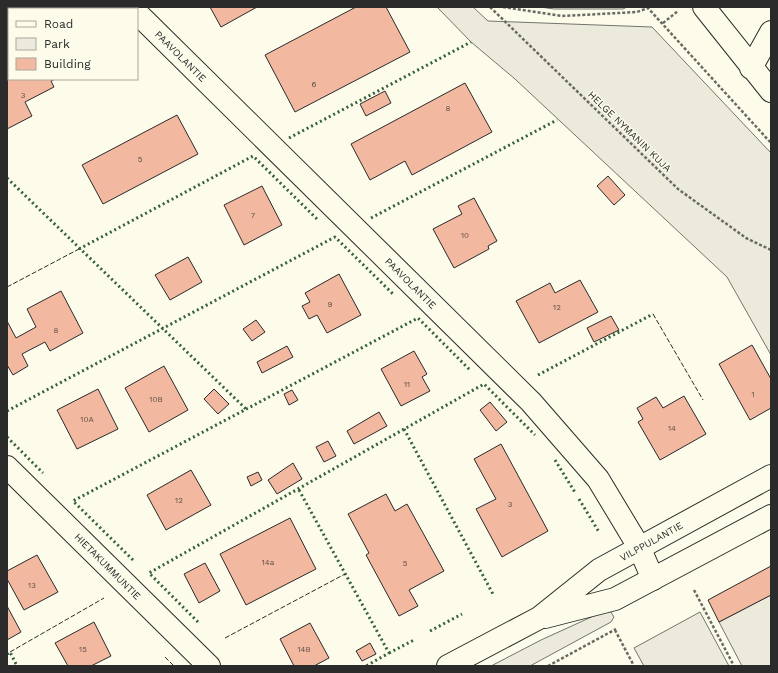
<svg xmlns="http://www.w3.org/2000/svg" width="778" height="673" font-family="'Work Sans',sans-serif">
<style>
.green{fill:#ecebdb;stroke:#74746e}
.parking{fill:#eceadb;stroke:#74746e}
.building{fill:#f2b8a0;stroke:#2b2b2b}
.lines{fill:none;stroke-linecap:round;stroke-linejoin:round}
.minor-casing{stroke:#2b2b2b;stroke-width:24}
.tertiary-casing{stroke:#2b2b2b;stroke-width:24}
.secondary-casing{stroke:#2b2b2b;stroke-width:24}
.path{stroke:#6a6964;stroke-width:2.5;stroke-dasharray:3 2;stroke-linecap:butt}
.minor{stroke:#fdfbea;stroke-width:22}
.tertiary{stroke:#fdfbea;stroke-width:22}
.secondary{stroke:#fdfbea;stroke-width:22}
.hedge{stroke:#34623c;stroke-width:3;stroke-dasharray:2 3;stroke-linecap:butt}
.fence{stroke:#2b2b2b;stroke-width:1;stroke-dasharray:5 2;stroke-linecap:butt}
.labels{text-anchor:middle;stroke-width:3;stroke-linejoin:round;paint-order:stroke}
.number-label{font-size:8px;fill:#5d4e48}
.street-label{font-size:10px;fill:#2b2b2b;stroke:#fdfbea}
</style>
<rect width="100%" height="100%" fill="#fdfbea"/>
<path class="green" d="M437,7H473L488,21L652,27L771,153V355L727,277L515,79L471,42Z
M540,7H627L623,9H554Z
M609,609L614,617L611,622L530,666H491L541,640Z"/>
<path class="parking" d="M771,595V666H742L719,622Z
M700,612L729,666H644L634,648Z"/>
<path class="building" d="M210,7H257L221,27Z
M356,7H386L410,52L295,112L265,55Z
M9,71V79H55L51,81L54,87L25,102L32,116L7,129V72Z
M465,83L492,132L412,175L405,161L370,180L351,144Z
M385,91L391,103L366,116L360,104Z
M177,115L198,154L103,204L82,165Z
M608,176L625,195L614,205L597,186Z
M262,186L282,225L244,245L224,205Z
M474,198L497,241L488,246L489,249L454,268L433,229L462,214L458,206Z
M188,257L202,282L170,300L155,275Z
M339,274L361,315L327,333L317,315L309,319L302,306L310,302L305,293Z
M580,280L598,312L539,343L516,301L550,283L555,293Z
M61,291L83,333L50,351L45,342L22,354L28,366L13,375L7,365V321L16,338L36,327L27,309Z
M611,316L619,330L594,342L587,328Z
M256,320L265,332L252,341L243,329Z
M752,345L771,379V408L750,420L719,364Z
M287,346L293,357L262,373L257,362Z
M414,351L427,374L422,377L430,391L401,406L381,369Z
M164,366L188,410L149,432L125,388Z
M98,389L118,429L77,449L57,410Z
M214,389L229,404L218,414L204,399Z
M292,390L298,400L289,405L284,394Z
M684,396L706,434L660,460L638,422L643,419L637,408L656,397L663,408Z
M490,402L507,422L496,431L480,410Z
M379,412L387,426L354,444L347,431Z
M328,441L336,456L324,462L316,447Z
M501,444L548,531L502,557L476,509L496,499L474,459Z
M293,463L302,479L277,494L268,480Z
M191,470L211,505L166,530L147,495Z
M258,472L262,480L251,486L247,477Z
M386,494L395,511L407,504L444,571L409,590L418,606L399,616L366,555L369,553L348,514Z
M290,518L316,569L246,605L220,554Z
M37,555L58,592L24,610L7,579V571Z
M205,563L220,591L199,603L184,574Z
M771,566V595L719,622L708,600Z
M7,606L21,632L7,640Z
M94,622L111,656L91,666H68L55,643Z
M310,623L329,658L314,666H294L280,639Z
M370,643L376,654L362,661L356,651Z"/>
<g class="lines">
<defs>
<path id="minor" d="M137,13L531,402L598,479L639,547L653,579
M7,467L209,666"/>
<path id="tertiary" d="M545,617L615,599L771,516
M448,666L539,618L599,570L771,476"/>
<path id="secondary" d="M704,7L771,91
M751,68L771,32"/>
</defs>
<use href="#minor" class="minor-casing"/>
<use href="#tertiary" class="tertiary-casing"/>
<use href="#secondary" class="secondary-casing"/>
<path class="path" d="M490,7L678,189L746,238L771,250
M503,7L562,16L637,12L648,8
M647,7L771,143
M663,23L678,11
M694,590L734,666
M615,630L634,666
M548,666L616,629"/>
<use href="#minor" class="minor"/>
<use href="#tertiary" class="tertiary"/>
<use href="#secondary" class="secondary"/>
<path class="hedge" d="M70,9L74,7
M289,138L471,42
M7,178L246,409
M371,218L557,120
M79,249L253,156L319,221
M538,375L653,314
M7,411L335,237L393,294
M404,429L494,596
M7,437L43,473
M555,460L576,494
M299,490L389,653L366,666
M579,499L599,532
M133,560L73,501L418,318L471,371
M198,622L149,573L484,384L535,435
M430,631L462,614
M389,653L414,640
M7,654L10,652L17,666"/>
<path class="fence" d="M7,287L79,249
M653,314L703,400
M225,638L345,574
M10,652L104,598
M165,657L174,666"/>
</g>
<g class="labels">
<g class="number-label">
<text x="314" y="87">6</text>
<text x="23" y="98">3</text>
<text x="448" y="111">8</text>
<text x="140" y="162">5</text>
<text x="253" y="218">7</text>
<text x="465" y="238">10</text>
<text x="330" y="307">9</text>
<text x="557" y="310">12</text>
<text x="56" y="333">8</text>
<text x="407" y="387">11</text>
<text x="753" y="397">1</text>
<text x="156" y="402">10B</text>
<text x="87" y="422">10A</text>
<text x="672" y="431">14</text>
<text x="179" y="503">12</text>
<text x="510" y="507">3</text>
<text x="268" y="565">14a</text>
<text x="405" y="566">5</text>
<text x="32" y="588">13</text>
<text x="83" y="652">15</text>
<text x="304" y="652">14B</text>
</g>
<g class="street-label">
<text transform="translate(181 56) rotate(45)" y="4">PAAVOLANTIE</text>
<text transform="translate(630 131) rotate(44)" y="4">HELGE NYMANIN KUJA</text>
<text transform="translate(411 283) rotate(45)" y="4">PAAVOLANTIE</text>
<text transform="translate(651 541) rotate(-29)" y="4">VILPPULANTIE</text>
<text transform="translate(108 566) rotate(45)" y="4">HIETAKUMMUNTIE</text>
</g>
</g>
<rect width="778" height="673" fill="none" stroke="#2b2b2b" stroke-width="16"/>
<rect x="8" y="8" width="130" height="72" fill="#fdfbea" stroke="#a9a89e"/>
<rect x="16" y="21" width="20" height="6" fill="#fdfbea" stroke="#a9a89e"/>
<text x="44" y="28" font-size="12" fill="#2b2b2b">Road</text>
<rect x="16" y="38" width="20" height="12" fill="#ecebdb" stroke="#a9a89e"/>
<text x="44" y="48" font-size="12" fill="#2b2b2b">Park</text>
<rect x="16" y="58" width="20" height="12" fill="#f2b8a0" stroke="#a9a89e"/>
<text x="44" y="68" font-size="12" fill="#2b2b2b">Building</text>
</svg>
